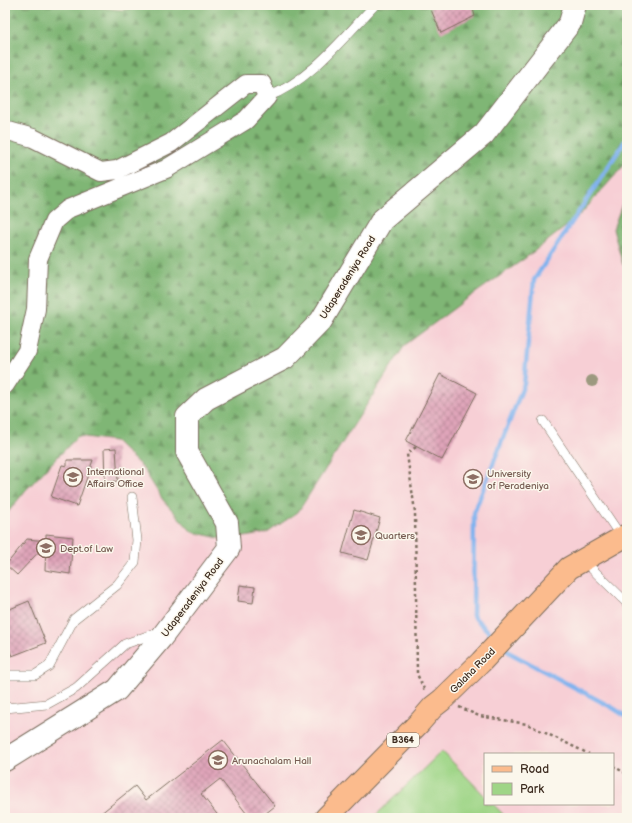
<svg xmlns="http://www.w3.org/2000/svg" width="632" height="823" font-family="'Balsamiq Sans',sans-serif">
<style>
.built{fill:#f7cfd5;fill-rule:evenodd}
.green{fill:#9fd587;stroke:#6d8052}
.forest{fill:url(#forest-firs);stroke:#5d7049}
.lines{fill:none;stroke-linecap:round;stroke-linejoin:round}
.stream{stroke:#82b3ee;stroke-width:4.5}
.building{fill:url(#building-cross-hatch)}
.service-casing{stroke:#7c6e5e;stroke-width:10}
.minor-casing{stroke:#7c6e5e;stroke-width:20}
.tertiary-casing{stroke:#7c6e5e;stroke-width:24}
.primary-casing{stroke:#7c6e5e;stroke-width:24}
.path{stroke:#7c6e5e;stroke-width:2.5;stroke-dasharray:3 3;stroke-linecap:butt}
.service{stroke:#fff;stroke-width:9}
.minor{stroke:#fff;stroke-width:18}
.tertiary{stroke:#fff;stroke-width:22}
.primary{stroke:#fbbb8d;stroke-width:22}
.tree{fill:#9c997f}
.labels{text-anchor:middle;stroke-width:3;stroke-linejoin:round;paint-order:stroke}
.shield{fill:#fbf7ec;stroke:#75685c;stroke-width:1}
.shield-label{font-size:9px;font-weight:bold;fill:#3b2a1e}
.street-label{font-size:10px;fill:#3b2a1e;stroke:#fbf7ec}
.education-label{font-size:10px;fill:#785e54;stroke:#fbf7ec;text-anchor:start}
</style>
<defs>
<pattern id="forest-firs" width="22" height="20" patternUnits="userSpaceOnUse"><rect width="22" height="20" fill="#7fb674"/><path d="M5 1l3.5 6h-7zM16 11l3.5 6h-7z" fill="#69945f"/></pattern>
<pattern id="building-cross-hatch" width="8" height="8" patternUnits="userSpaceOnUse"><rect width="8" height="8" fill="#dfa4b9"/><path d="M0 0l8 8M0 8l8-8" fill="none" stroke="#b68696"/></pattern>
</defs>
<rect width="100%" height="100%" fill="#fbf7ec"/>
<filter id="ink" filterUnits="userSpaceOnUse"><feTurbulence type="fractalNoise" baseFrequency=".025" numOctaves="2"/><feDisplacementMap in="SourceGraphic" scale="8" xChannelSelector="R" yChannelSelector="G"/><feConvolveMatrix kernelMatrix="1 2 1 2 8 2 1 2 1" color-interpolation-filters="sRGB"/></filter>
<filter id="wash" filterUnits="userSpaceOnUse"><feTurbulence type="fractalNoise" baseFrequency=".012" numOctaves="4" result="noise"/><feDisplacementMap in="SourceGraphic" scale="16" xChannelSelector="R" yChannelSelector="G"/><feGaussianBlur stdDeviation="0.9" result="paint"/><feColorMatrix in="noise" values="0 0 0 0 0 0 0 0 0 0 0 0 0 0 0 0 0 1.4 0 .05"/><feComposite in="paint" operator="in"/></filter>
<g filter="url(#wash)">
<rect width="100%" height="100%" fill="#f4ecd6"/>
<path class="built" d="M627,162V195L624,199L623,265L627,266V818H5V516L25,491L78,435L115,441L142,467L163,500L298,512L405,345L464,301L524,259L577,218ZM485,754H613V804H485Z"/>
<path class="green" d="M442,751L485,796V804H493L507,818H373Z"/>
<path class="forest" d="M5,5H80L122,10L156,5H627V162L577,218L524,259L464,301L405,345L298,512L267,533L228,540L192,532L163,500L142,467L115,441L78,436L25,491L5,516Z
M627,195V266L623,265L613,229L624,199Z"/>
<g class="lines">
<path class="stream" d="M496,639L473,616L474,513L524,384L534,280L627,138
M504,647L510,653L613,708L627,717"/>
</g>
<g id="blocks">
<path class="building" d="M429,5H472L475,16L441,33Z
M440,374L477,393L442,460L406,441Z
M116,448L118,481L105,482L104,449Z
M67,460H93L77,506L51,497L62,465L67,466Z
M354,510L380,518L368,560L342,553Z
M46,534L73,537L70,574L45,570L46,544L17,575L6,565L27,539L46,541Z
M240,585L255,587L253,603L238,601Z
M29,601L46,643L12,656L5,638V611Z
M223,740L275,806L260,818H250L220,779L201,794L220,818H95L135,786L146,800Z"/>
</g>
</g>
<g filter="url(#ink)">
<use href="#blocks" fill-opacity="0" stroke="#7c6e5e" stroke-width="1"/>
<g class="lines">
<defs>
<path id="service" d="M267,97C310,81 343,38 375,5
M543,421L622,538
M584,561L627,603
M5,675H35L49,666L74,619L117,585L135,562L137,540L132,497
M5,708L47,704L76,688L125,644L153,634L160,637"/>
<path id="minor" d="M5,130L33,138L101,172L117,170L171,143L246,84H262L267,97L246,120L166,169L68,209L54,221L38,259L36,309L27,351L5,385"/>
<path id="tertiary" d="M5,760L117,690L161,638L229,548L227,523L187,452V417L206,399L285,358L321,321L382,220L484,134L570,23L575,5"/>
<path id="primary" d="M326,818L420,722L433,707L442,700L481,662L569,568L627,535"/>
</defs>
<use href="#service" class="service-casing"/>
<use href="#minor" class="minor-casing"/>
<use href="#tertiary" class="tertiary-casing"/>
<use href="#primary" class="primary-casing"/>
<path class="path" d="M416,447L407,454L415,512L417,674L425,691
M459,707L479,716L527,724L589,754
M613,766L627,774"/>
<use href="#service" class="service"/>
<use href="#minor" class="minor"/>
<use href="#tertiary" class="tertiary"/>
<use href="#primary" class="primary"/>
</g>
<circle class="tree" cx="592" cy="381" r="6"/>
</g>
<defs>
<symbol id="university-ring" viewBox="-11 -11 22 22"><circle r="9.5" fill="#fbf7ec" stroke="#8d6e63" stroke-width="1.5"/><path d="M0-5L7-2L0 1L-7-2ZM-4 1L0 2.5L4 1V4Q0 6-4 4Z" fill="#8d6e63"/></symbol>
</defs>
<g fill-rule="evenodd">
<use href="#university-ring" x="62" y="466" width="22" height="22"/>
<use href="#university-ring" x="462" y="468" width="22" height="22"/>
<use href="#university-ring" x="350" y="524" width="22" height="22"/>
<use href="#university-ring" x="35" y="537" width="22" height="22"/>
<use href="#university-ring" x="207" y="749" width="22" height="22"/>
</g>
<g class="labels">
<rect class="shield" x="387" y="733" width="32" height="14" rx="3"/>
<g class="shield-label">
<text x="403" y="743">B364</text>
</g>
<g class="street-label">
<text transform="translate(347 277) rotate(-58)" y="4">Udaperadeniya Road</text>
<text transform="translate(192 597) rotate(-53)" y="4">Udaperadeniya Road</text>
<text transform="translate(472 670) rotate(-45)" y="4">Galaha Road</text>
</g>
<g class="education-label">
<text x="87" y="475">International<tspan x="87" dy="12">Affairs Office</tspan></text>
<text x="487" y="477">University<tspan x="487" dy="12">of Peradeniya</tspan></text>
<text x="375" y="539">Quarters</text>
<text x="60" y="552">Dept.of Law</text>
<text x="232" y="764">Arunachalam Hall</text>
</g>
</g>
<rect width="632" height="823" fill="none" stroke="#fbf7ec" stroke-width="20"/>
<rect x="484" y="753" width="130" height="52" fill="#fbf7ec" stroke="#aea59a"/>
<rect x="492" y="766" width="20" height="6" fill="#fbbb8d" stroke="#aea59a"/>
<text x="520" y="773" font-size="12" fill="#3b2a1e">Road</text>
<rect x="492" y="783" width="20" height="12" fill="#9fd587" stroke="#aea59a"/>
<text x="520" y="793" font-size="12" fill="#3b2a1e">Park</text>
</svg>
